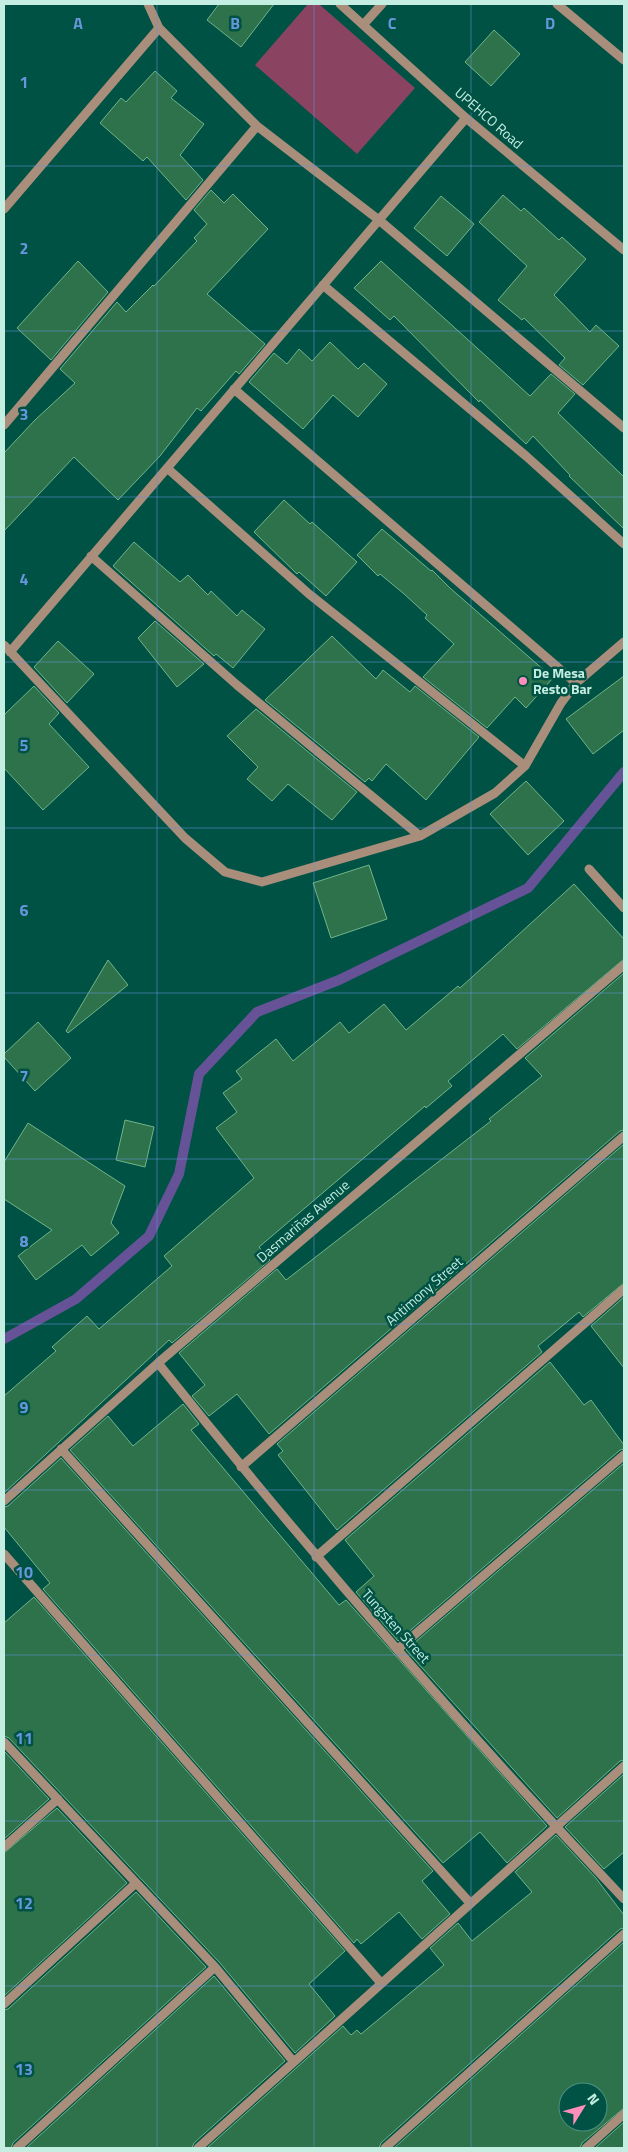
<svg xmlns="http://www.w3.org/2000/svg" width="628" height="2152" font-family="'Titillium Web',sans-serif">
<style>
.green{fill:#8a4360}
.lines{fill:none;stroke-linecap:round;stroke-linejoin:round}
.stream{stroke:#665297;stroke-width:10}
.building{fill:#2d724b;stroke:#71b48a;fill-rule:evenodd}
.minor{stroke:#a98e7c;stroke-width:9}
.grid{fill:none;stroke:#6896dc;stroke-width:1;stroke-opacity:0.55}
.poi-dot{fill:#ff8ebb;stroke:#005244;stroke-width:2}
.labels{text-anchor:middle;stroke-width:5;stroke-linejoin:round;paint-order:stroke}
.street-label{font-size:14px;fill:#c4eee2;stroke:#005244}
.poi-label{font-size:14px;font-weight:bold;fill:#c4eee2;stroke:#005244;text-anchor:start}
.grid-label{font-size:16px;text-anchor:middle;font-weight:bold;fill:#6896dc;stroke:#005244;stroke-width:5;stroke-linejoin:round;paint-order:stroke}
</style>
<rect width="100%" height="100%" fill="#005244"/>
<path class="green" d="M308,4H319L415,88L357,154L255,65Z"/>
<g class="lines">
<path class="stream" d="M4,1339L76,1299L149,1236L179,1174L199,1074L257,1012L339,980L528,888L624,772"/>
</g>
<path class="building" d="M219,4H274L241,47L207,20Z
M494,30L520,54L491,86L465,62Z
M155,71L177,91L171,98L204,124L180,155L203,180L186,200L147,157L143,161L100,123L121,98L126,102Z
M211,190L224,203L233,194L268,229L207,294L265,344L239,374L236,371L201,411L197,408L160,456L118,500L74,457L4,531V453L35,420L75,383L60,369L117,302L126,312L153,285L154,286L197,241L194,238L207,224L194,210Z
M503,195L521,211L524,208L559,240L562,237L586,259L554,295L590,332L596,325L619,346L583,385L559,365L565,358L524,318L522,320L498,300L527,266L479,222Z
M441,196L474,224L447,256L414,228Z
M78,261L108,292L51,360L17,328Z
M381,261L530,396L551,374L575,394L558,413L624,477V529L569,476L570,475L533,436L526,444L480,400L479,402L394,316L390,320L354,288Z
M330,342L358,369L364,363L387,384L358,417L333,395L303,429L249,382L274,353L287,364L299,349L312,361Z
M284,500L310,524L312,522L357,562L326,596L299,572L297,574L254,532Z
M382,529L431,571L432,570L450,588L553,678L526,708L515,697L487,728L423,677L454,644L425,618L427,615L403,593L380,574L378,576L357,555Z
M134,542L180,582L188,575L208,595L211,591L237,616L242,610L265,629L233,668L216,654L214,656L113,566Z
M155,621L204,664L177,687L138,638Z
M332,636L376,679L383,670L410,692L415,686L479,737L426,800L386,764L372,781L369,778L365,782L265,700Z
M58,641L94,674L67,703L34,667Z
M624,676V730L593,754L566,719Z
M34,686L59,713L49,724L89,767L43,810L4,768V715Z
M256,709L357,792L332,820L288,784L272,801L247,779L258,767L227,736Z
M526,781L564,821L528,855L490,814Z
M369,865L387,919L331,938L313,883Z
M574,884L624,939V959L517,1049L503,1034L448,1081L452,1086L426,1108L425,1106L259,1247L270,1260L172,1343L169,1340L4,1493V1396L56,1351L52,1347L87,1316L99,1329L172,1266L164,1256L254,1178L216,1128L237,1112L223,1093L242,1079L236,1071L276,1039L293,1061L340,1022L349,1033L384,1004L406,1030L458,986L460,988Z
M108,960L128,985L68,1033L66,1031Z
M624,973V1130L620,1131L269,1434L237,1394L209,1416L192,1396L205,1385L179,1353L277,1269L286,1280L491,1121L489,1119L542,1076L525,1058Z
M38,1022L71,1058L35,1091L4,1057V1054Z
M125,1120L154,1127L145,1167L116,1160Z
M28,1123L125,1186L111,1223L119,1233L91,1256L82,1245L36,1280L18,1256L52,1230L4,1199V1162Z
M624,1144V1283L583,1317L579,1312L538,1346L542,1352L337,1530L278,1455L283,1451L277,1444Z
M624,1297V1368L591,1326Z
M550,1362L584,1405L591,1400L624,1445V1449L620,1450L398,1641L356,1592L374,1576L345,1540Z
M183,1404L199,1424L191,1430L339,1605L346,1600L547,1826L507,1863L480,1832L443,1863L70,1450L108,1416L133,1446Z
M61,1458L433,1871L422,1881L450,1914L422,1939L399,1912L361,1944L357,1939L354,1943L43,1589L50,1583L4,1527V1507L8,1506Z
M624,1463V1760L620,1761L557,1818L406,1650Z
M34,1597L345,1951L309,1984L335,2016L295,2053L220,1963L9,1738L4,1736V1623Z
M4,1751L49,1799L4,1839Z
M624,1774V1852L604,1869L565,1827Z
M57,1808L127,1883L4,1996V1853Z
M556,1835L595,1877L624,1915V1928L620,1929L381,2143L379,2148H207L343,2026L351,2035L357,2030L361,2034L444,1965L430,1948L458,1923L472,1941L532,1892L515,1872Z
M136,1892L206,1967L13,2143L11,2148H4V2010L8,2009Z
M624,1942V2108L582,2143L580,2148H394ZM568,2092H598V2122H568Z
M214,1976L285,2061L194,2143L192,2148H26Z
M624,2122V2148H595Z"/>
<g class="lines">
<path class="minor" d="M148,4L159,28L257,126L379,220L624,428
M340,4L466,118L624,250
M557,4L624,60
M363,25L382,4
M4,209L159,28
M323,285L526,456L624,544
M234,389L576,683
M4,425L257,126
M167,468L309,594L525,766
M91,556L237,685L420,836
M4,645L185,838L225,872L262,882L420,836L495,793L525,766L561,703L576,683L624,642
M10,652L466,118
M589,869L624,908
M158,1363C306,1548 461,1727 624,1899
M61,1449L470,1903
M241,1467L624,1136
M4,1501L158,1363L624,965
M4,1554L381,1983
M316,1557L624,1289
M398,1649L624,1455
M4,1742L215,1967L293,2061
M4,1847L58,1799
M4,2004L136,1883
M17,2148L215,1967
M198,2148L624,1766
M385,2148L624,1934
M586,2148L624,2114"/>
</g>
<path class="grid" d="M157,4V2148M314,4V2148M471,4V2148M4,166H624M4,331H624M4,497H624M4,662H624M4,828H624M4,993H624M4,1159H624M4,1324H624M4,1490H624M4,1655H624M4,1821H624M4,1986H624"/>
<circle class="poi-dot" cx="523" cy="681" r="5"/>
<g class="labels">
<g class="street-label">
<text transform="translate(489 118) rotate(41)" y="5">UPEHCO Road</text>
<text transform="translate(303 1221) rotate(-41)" y="5">Dasmariñas Avenue</text>
<text transform="translate(424 1291) rotate(-41)" y="5">Antimony Street</text>
<text transform="translate(396 1626) rotate(48)" y="5">Tungsten Street</text>
</g>
<g class="poi-label">
<text x="533" y="678">De Mesa<tspan x="533" dy="16">Resto Bar</tspan></text>
</g>
</g>
<g class="grid-label">
<text x="78" y="29">A</text>
<text x="235" y="29">B</text>
<text x="392" y="29">C</text>
<text x="550" y="29">D</text>
<text x="24" y="88">1</text>
<text x="24" y="254">2</text>
<text x="24" y="420">3</text>
<text x="24" y="585">4</text>
<text x="24" y="751">5</text>
<text x="24" y="916">6</text>
<text x="24" y="1082">7</text>
<text x="24" y="1247">8</text>
<text x="24" y="1413">9</text>
<text x="24" y="1578">10</text>
<text x="24" y="1744">11</text>
<text x="24" y="1909">12</text>
<text x="24" y="2075">13</text>
</g>
<rect width="628" height="2152" fill="none" stroke="#c4eee2" stroke-width="10"/>
<g transform="translate(583 2107) rotate(53)"><circle r="24" fill="#005244" stroke="#4e9083"/>
<path d="M0-4L9 19L0 12L-9 19Z" fill="#ff8ebb"/>
<text y="-8" font-size="14" font-weight="bold" text-anchor="middle" fill="#c4eee2">N</text>
</g>
</svg>
